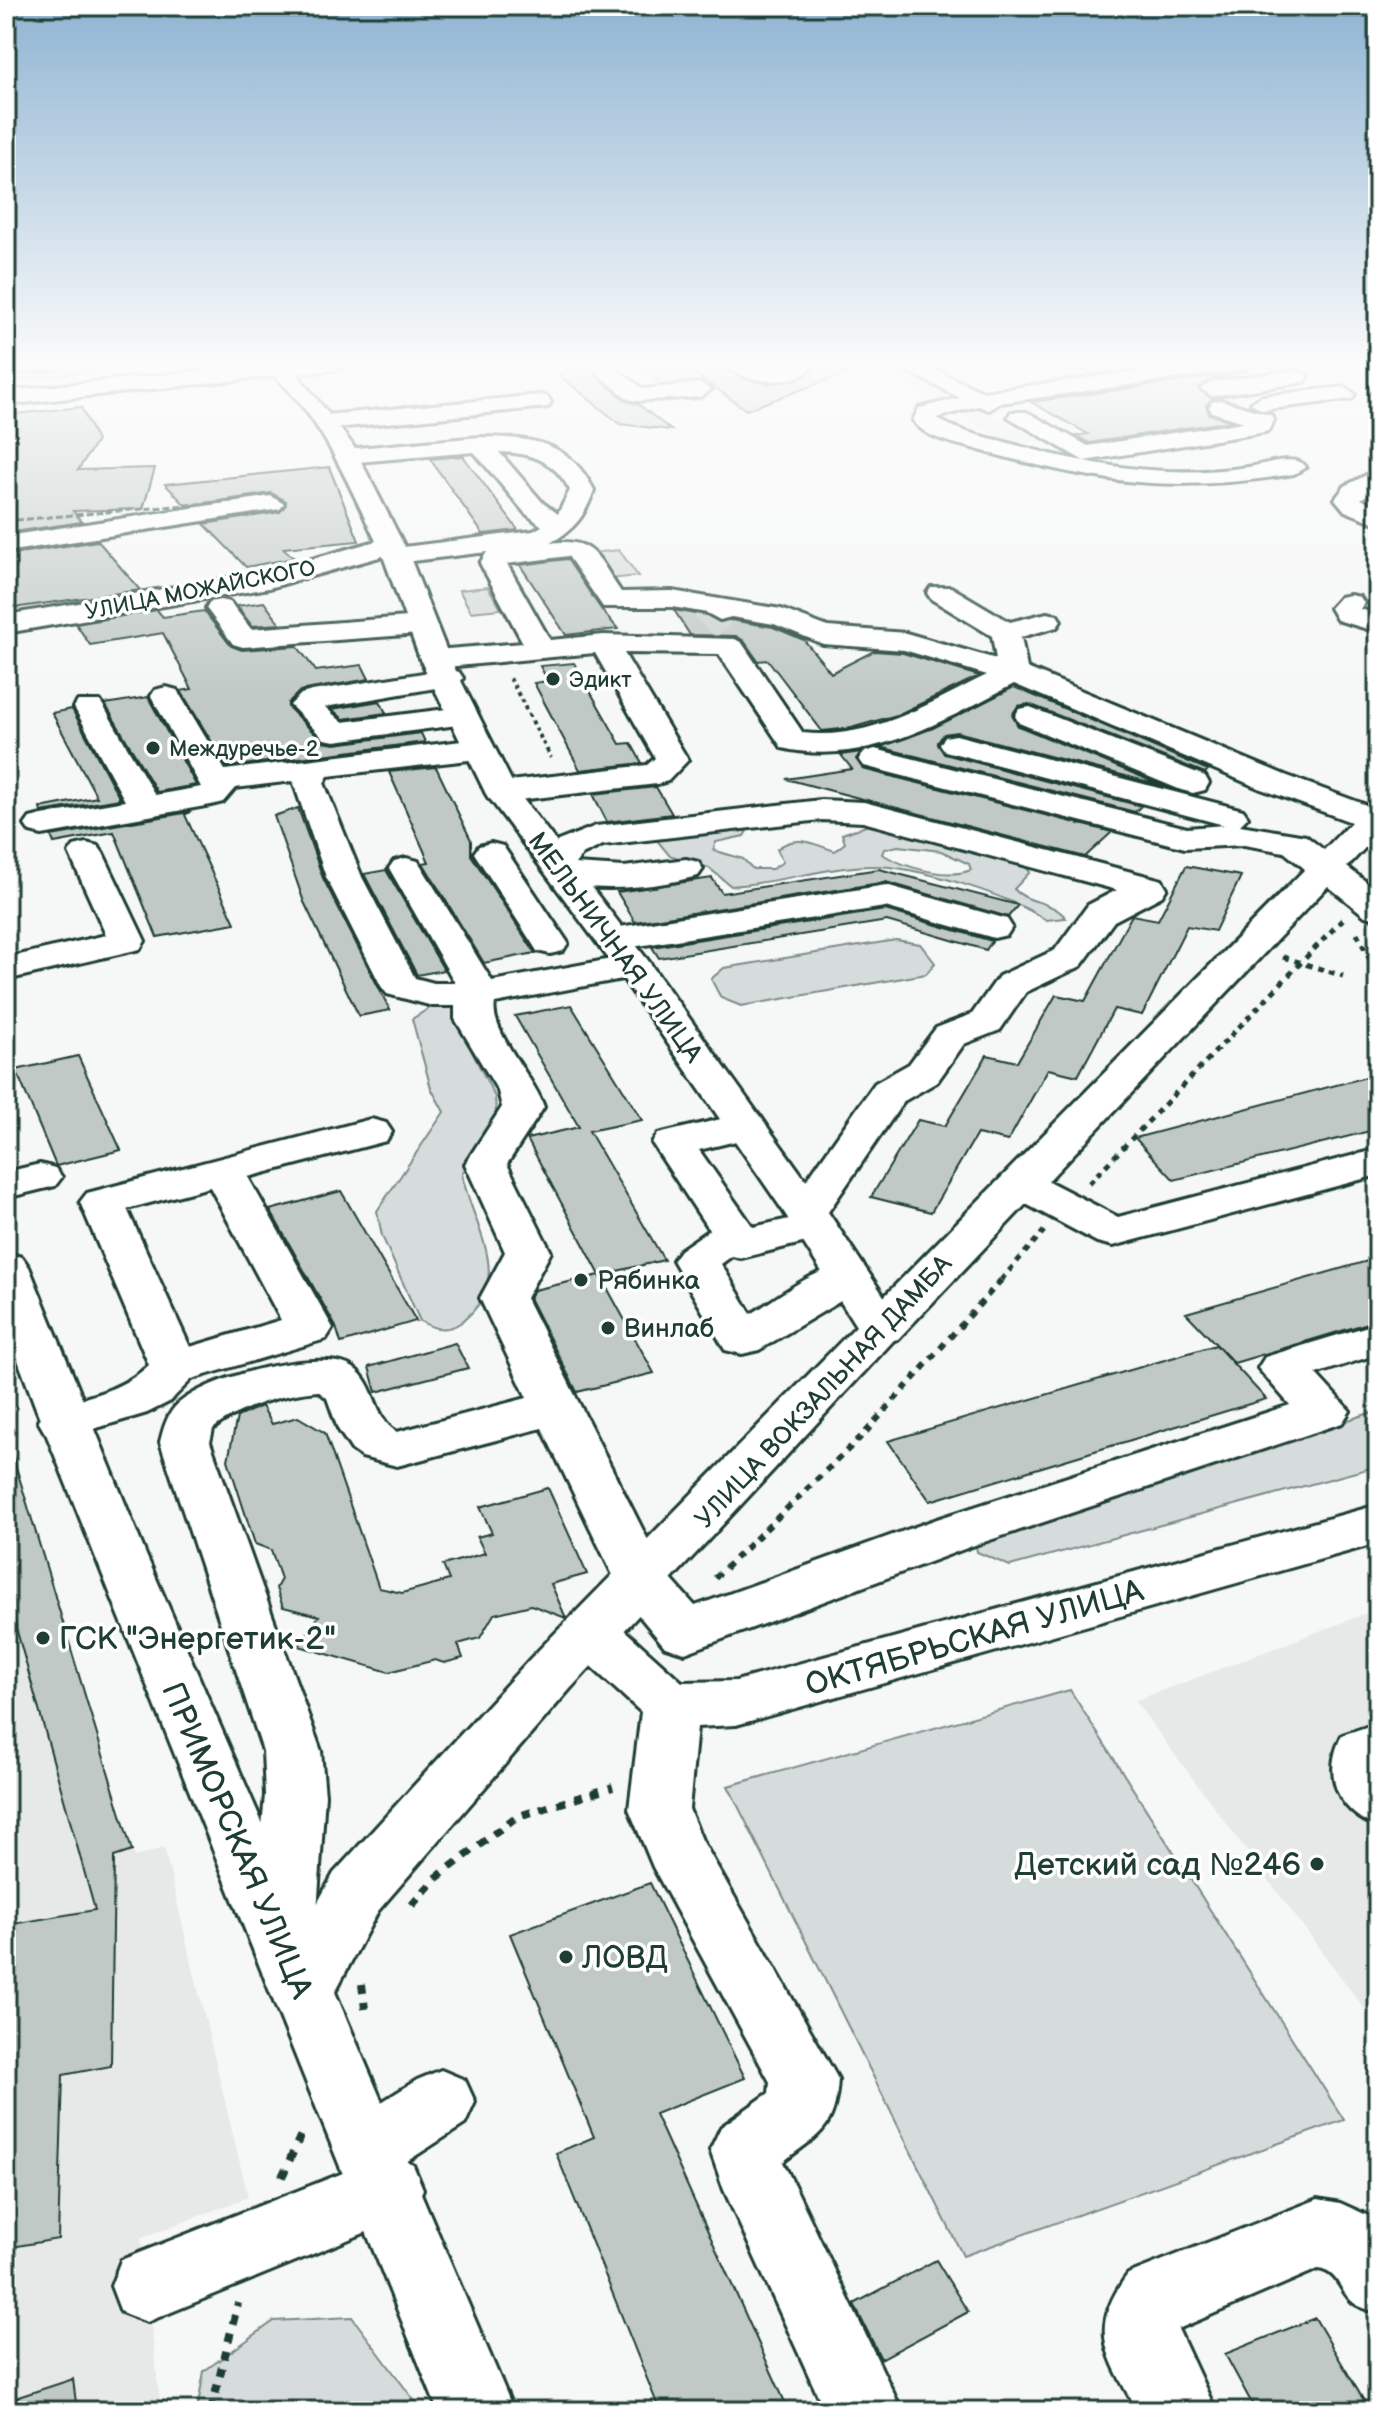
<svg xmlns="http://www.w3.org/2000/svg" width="1384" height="2417" font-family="'Balsamiq Sans',sans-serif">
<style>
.built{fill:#e6e9e8}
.green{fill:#d6dcdb;stroke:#7a8c88;stroke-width:2;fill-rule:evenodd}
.building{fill:#c0c9c6;stroke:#1f3d34;stroke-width:2}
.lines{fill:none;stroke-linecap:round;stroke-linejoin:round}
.minor-tunnel{stroke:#cbd2d0;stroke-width:31;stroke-dasharray:31 16;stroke-linecap:butt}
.minor-casing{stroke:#1f3d34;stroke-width:6}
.major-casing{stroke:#1f3d34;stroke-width:6}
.path-far3{stroke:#1f3d34;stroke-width:4;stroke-dasharray:4 4;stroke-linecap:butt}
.path-far2{stroke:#1f3d34;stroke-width:5;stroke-dasharray:6 6;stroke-linecap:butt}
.path-far1{stroke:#1f3d34;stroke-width:6;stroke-dasharray:7 7;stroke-linecap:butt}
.path{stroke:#1f3d34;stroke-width:8;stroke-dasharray:9 9;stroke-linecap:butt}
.minor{fill:#fff;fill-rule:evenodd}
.major{fill:#fff;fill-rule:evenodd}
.rail{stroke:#1f3d34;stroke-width:3;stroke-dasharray:7 3;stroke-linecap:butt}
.poi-dot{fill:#1f3d34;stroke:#fff;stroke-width:3}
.labels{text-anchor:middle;stroke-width:7;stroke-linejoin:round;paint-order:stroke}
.far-street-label{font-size:22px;fill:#1f3d34;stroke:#fff}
.far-poi-label{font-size:22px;fill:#1f3d34;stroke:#fff;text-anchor:start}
.street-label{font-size:26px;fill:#1f3d34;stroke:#fff}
.poi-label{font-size:26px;fill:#1f3d34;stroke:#fff;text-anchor:start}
.near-street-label{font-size:32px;fill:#1f3d34;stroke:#fff}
.near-poi-label{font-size:32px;fill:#1f3d34;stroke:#fff;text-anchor:start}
</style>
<rect width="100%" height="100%" fill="#f6f7f7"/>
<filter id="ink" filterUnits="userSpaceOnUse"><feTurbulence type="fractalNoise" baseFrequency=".0125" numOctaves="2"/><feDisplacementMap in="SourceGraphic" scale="16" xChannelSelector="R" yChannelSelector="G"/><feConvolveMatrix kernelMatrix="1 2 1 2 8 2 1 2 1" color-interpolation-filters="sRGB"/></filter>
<g filter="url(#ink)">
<path class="built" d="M910,369L1039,440L1012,445L885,374Z
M6,1592L35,1698L82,1684L132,1851L135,1857L164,1848L248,2197L141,2238L161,2411H6Z
M1378,1609V2027L1135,1701Z"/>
<path class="green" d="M84,363H126L134,367L6,381V370Z
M632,363H669L702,386L669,390Z
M619,550L638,576L610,579L591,553Z
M488,587L501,609L471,612L459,590Z
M869,825L895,828L1023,864L1030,872L1014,889C1027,904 1052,900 1066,918L1046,920C1008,895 918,866 871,866C825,867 778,883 731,886L709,868L669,855L655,838L739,827L747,831L744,836L716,842L713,850L743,859L753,869H772L783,862L777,849C797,833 815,845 835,851L845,843L842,834ZM898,846L941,851L969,864L971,870C947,880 904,867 882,854L884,849Z
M896,940L920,944L935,963L926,974L741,1006L721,998L711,979L724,968Z
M441,1001L458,1003L457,1022L495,1097L496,1114L462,1174C472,1227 518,1280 460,1323C447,1332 433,1329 420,1321L382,1236L377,1211L444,1112L431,1088L412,1019Z
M1370,1413L1378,1420V1466L1010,1566L977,1552L975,1540Z
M1070,1690L1344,2120L963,2256L728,1786Z
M352,2317L422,2411H197L204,2371L274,2321Z"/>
<path class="building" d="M571,363H582L626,401L638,404L671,430L620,424L560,376Z
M680,363H720L740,378L767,384L804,377L814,368L810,363H865L866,366L746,410Z
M1069,363H1182L1091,375Z
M1240,373L1212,379L1198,388L1212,399L1206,405L1209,414L1231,421L1089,443L1076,436L1088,434L1031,402Z
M81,407L97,441L78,470L155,468L143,509L73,511L82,522L6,533V415Z
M463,456L518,530L483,534L430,459Z
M329,467L359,541L283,548L294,558L246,567L204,524L280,512L286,501L271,493L186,506L165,484Z
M98,541L140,590L6,609V555Z
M567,559L601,609L618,629L566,635L520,565Z
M264,602L280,624L252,626L237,606Z
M157,610L163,617L204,611L231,646L242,650L297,646L316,671L362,665L369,679L300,691L288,703V707L323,742L335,744L421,733L425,742L227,767L181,691L192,689L163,633L90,645L76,624Z
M674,610L706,616L719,623L731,620L773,627L804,640L831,673L874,651L903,653L979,676L897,715L851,728L822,731L768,660L758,661L744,641L736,636L690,635Z
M574,663L620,744L631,743L642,763L580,770L534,683L548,681L540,666Z
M1014,687L1208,770L1205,773L1029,704L1018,706L1012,715L1018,726L1164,786L957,732L944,734L938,742L944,754L1141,806L1135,812L880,747L933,728Z
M148,697L196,785L157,792L105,704Z
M380,701L386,713L343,719L332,709Z
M72,709L120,799L41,812L40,808L97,797L52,713Z
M861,752L856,759L863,769L1112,832L1085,857L786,779L852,769L841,755Z
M436,767L471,840V855L535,953L484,963L423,863L429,862L389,772Z
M656,787L672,814L607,822L593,794Z
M298,808L323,878L390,1010L359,1016L304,902L274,816Z
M190,812L185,815L235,923L157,937L114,832L54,843L51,836Z
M1186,866L1241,876L1215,931L1187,926L1142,1015L1114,1009L1078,1076L1048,1069L1008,1141L977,1134L931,1212L871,1197L918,1120L945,1126L987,1055L1017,1062L1056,995L1085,1001L1132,915L1158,920Z
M879,869L1018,905L1008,917L886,882L635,922L617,892L712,878L722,893Z
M386,870L444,970L417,975L364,874Z
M885,910L992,941L986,950L887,921L659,958L652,947Z
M571,1005L642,1120L589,1131L664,1260L600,1275L527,1139L579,1127L515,1016Z
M78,1056L121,1150L56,1166L16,1070Z
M1378,1074V1129L1174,1180L1135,1138Z
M341,1191L416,1321L341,1343L336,1327L270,1210Z
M1378,1258V1320L1234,1363L1186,1313Z
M600,1275L654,1373L577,1392L529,1298L534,1290Z
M455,1343L468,1368L376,1392L369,1367Z
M1216,1345L1266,1399L930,1501L888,1441Z
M262,1406L272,1424L298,1417L325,1433L379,1588L402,1593L449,1580L443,1565L485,1553L477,1537L492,1533L480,1507L548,1488L587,1574L551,1584L566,1618L531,1605L494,1614L480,1638L458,1644L463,1658L444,1663L435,1660L389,1672L299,1646L319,1616L283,1607L276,1588L281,1579L271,1550L255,1544L228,1460L237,1417Z
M13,1457L132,1851L114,1857L111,2066L63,2075L58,2239L6,2248V1925L95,1910L6,1592V1458Z
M650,1883L745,2078L655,2114L789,2411H660L556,2153L594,2137L510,1934Z
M936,2260L968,2312L881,2359L854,2304Z
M1315,2318L1370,2411H1256L1225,2354Z
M73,2379L77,2411H6V2401Z"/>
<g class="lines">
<path class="minor-tunnel" d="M705,627L720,612"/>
<defs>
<path id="minor" d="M6,363H65L54,369L6,373Z
M585,363H609L643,389L700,383L711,390L700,397L636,401L628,399Z
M723,363L787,365L786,363H807L811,368C793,388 740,383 723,363Z
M893,363H920L983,392L1201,363H1255L1245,369L1000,403L989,410L978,406L936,418C957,431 982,436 1005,442C1085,465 1165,479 1248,467C1263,465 1296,453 1306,467L1294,474C1171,494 1097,483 979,450C957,443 926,440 913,420L919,408L960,398Z
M1297,370L1308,377L1305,382L1212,396L1201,389L1212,382Z
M1344,387L1355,394L1352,399L1262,410L1251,403L1262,396Z
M540,395L548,397L551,402L548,407L326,429L315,422L326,415Z
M1220,400L1271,415L1274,420L1268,431L1260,433L1084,461L1008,417L1011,412H1027L1088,446L1244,422L1212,412L1209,407L1212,402Z
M480,437C532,438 568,440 594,490C585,516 574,530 550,543C596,537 598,559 621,592L672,591L781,609L828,627L906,633L996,659L992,636L931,599L927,593L931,587H951L1010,622L1047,613L1057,615L1061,621L1057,627L1021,637L1027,668L1285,775L1369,806L1378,804V834L1347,867L1378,891V919L1365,916L1328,886L1048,1181L1118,1217L1378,1149V1175L1113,1246L1097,1242L1026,1204L898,1339L881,1343L864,1339L857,1328L864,1317L1305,869L1284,852L1244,845L1185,848L864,766L859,759L864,752L875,749L1187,828L1224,825L945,751L940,744L945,737L956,735L1243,810L1248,817L1240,825L1306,836L1324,850L1351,822L1261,789L1014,684C943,721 865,768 782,748L719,654L624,653L688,760L668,781L657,784L501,802L489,799L485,792L489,785L501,782L647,765L655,758L595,653L435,668L425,665L420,659L425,653L435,650L523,643L480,563L487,552L396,563L387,561L383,555L387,549L533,531L542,526L525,513L474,452L346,463L334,456L346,449ZM499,452C531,453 554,460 570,490L558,514L543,503ZM568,556L603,607H672L707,613L720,620L731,617L774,624L823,644L904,650L987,675C929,703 870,741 803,733L742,643L735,639L604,635L550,640L507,564Z
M1378,469V487L1361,499L1378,507V524L1345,511L1335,499L1345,486Z
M271,496L284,504L280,509L6,552V536Z
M1350,595L1360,597L1364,603L1360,609L1378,614V632L1337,620L1330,608L1340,597Z
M220,600L230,602L251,629L420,616L430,619L434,625L430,631L420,634L243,647L233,644L206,608L210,602Z
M448,669L459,672L463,678L459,684L325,707L342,722L462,707L473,709L477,716L473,723L335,741L324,739L290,705L301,694L312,691Z
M166,687L177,690L225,770L478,739L489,742L494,749L489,756L478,759L328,776L324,783L362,877L415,978L434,983H455L389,868L394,861L406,858L418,861L492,981L633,955L646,958L652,966L646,974L633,977L495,1003C489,1031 534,1077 544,1107L507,1164L551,1252L526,1298L663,1570L695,1606L937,1519L1290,1405L1258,1368L1265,1357L1378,1323V1354L1316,1374L1350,1411L1342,1423L975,1545L685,1653L665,1647L623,1596L542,1428L397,1466L362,1457L352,1450L338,1429L327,1398L318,1391C283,1394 241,1406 213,1429L210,1442L321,1751L325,1795L315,1941L305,1961L283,1969L261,1961L251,1941L265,1795L263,1751L160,1442C163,1430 166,1418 174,1408C200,1378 311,1350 348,1365C377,1378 372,1418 397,1432L527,1398L480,1298L505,1252L465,1164L502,1107L498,1091L455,1019V1006H433L387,994L381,986L326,877L293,781L235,788L223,802L211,805L42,835L30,832L25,825L30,818L42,815L125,801L74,707L78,701H100L104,707L155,795L201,787L151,696L155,690Z
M1030,707L1205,776L1209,783L1205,790L1193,793L1181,790L1019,723L1015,716L1019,709Z
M821,800L864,802L1162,880L1167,888L1162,896L1114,921L1081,966L1026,992L1000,1030L964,1044L937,1082L904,1101L826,1215L837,1226L831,1236L741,1258L732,1256L721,1264L751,1314C783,1295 826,1257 864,1267L871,1277L864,1287L759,1350L742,1354L725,1350L673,1260L680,1250L709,1230L652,1143L658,1134L746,1113L761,1117L767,1126L761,1135L699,1150L753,1227L789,1219L784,1212L875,1083L909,1064L936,1028L972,1014L999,976L1055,950L1088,905L1117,890L863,822L821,820L603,845L582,855L575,864L624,867L686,859L698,862L703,869L698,876C651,888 599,893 552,881L540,864L558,841L596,826Z
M86,843L98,846L103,853L145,941L140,949L6,980V958L106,935L69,853L74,846Z
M491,843L503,846L568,943L563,951L550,954L537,951L532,943L474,853L479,846Z
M886,885L1007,919L1012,927L1007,935L994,938L885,907L613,950L600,947L595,939L600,931L613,928Z
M371,1119L386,1123L392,1132L386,1141L248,1177L333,1328L326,1339L192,1379L169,1402L147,1413L63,1438L45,1433L38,1421L45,1409C82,1398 121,1392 149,1365L80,1202L87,1193ZM210,1187L281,1320L190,1347L127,1209Z
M40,1164L55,1168L62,1177L55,1186L6,1198V1172Z
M1378,1505V1543L736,1725L697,1727L689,1809L702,1840L838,2079C835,2132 818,2134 783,2162L902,2411H825L724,2190L710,2150L721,2127L769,2093L770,2082L653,1867L629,1809L641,1712L571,1648L563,1633L571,1618L591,1612L611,1618L682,1682L736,1681Z
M1378,1723V1827C1337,1812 1322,1774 1342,1735Z
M441,2070L465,2080L475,2102L465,2124L406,2162L413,2165L423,2189L413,2213L147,2322L121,2312L111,2286L121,2260L348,2171L335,2147L346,2124L417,2080Z
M1318,2199L1340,2203L1378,2220V2313C1371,2310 1360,2308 1354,2303C1339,2292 1340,2272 1318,2269L1178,2329L1216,2411H1137C1108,2356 1086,2330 1128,2274Z"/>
<path id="major" d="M278,363H352L341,369L297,374L352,444L409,555L450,659L516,790L646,958L822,1203L905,1328L570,1689L378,1911L335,1992L514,2411H438L37,1411L6,1328V1253L22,1257L29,1267L146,1555L306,1924L334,1873L530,1659L856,1326L784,1212L620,974L485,792L420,659L383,556L269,588L6,633V615L266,572L376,541C348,484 323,419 274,376L6,405V391Z"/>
</defs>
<use href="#minor" class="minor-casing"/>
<use href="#major" class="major-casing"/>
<path class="path-far3" d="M510,678L551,758"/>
<path class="path-far2" d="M1357,933L1374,968
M1283,957L1343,976
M1089,1183L1343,919
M1001,1280L1044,1231"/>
<path class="path-far1" d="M715,1578L864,1434L1003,1278"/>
<path class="path" d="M412,1905L435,1879L516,1817L613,1787
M362,1984L365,2009
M282,2177L304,2128
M211,2411L238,2303"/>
<use href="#minor" class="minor"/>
<use href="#major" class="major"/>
<path class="rail" d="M6,521L243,500"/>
</g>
</g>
<linearGradient id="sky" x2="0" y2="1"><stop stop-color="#8fb4d2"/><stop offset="0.52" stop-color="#fbfbfb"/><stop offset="1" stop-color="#fbfbfb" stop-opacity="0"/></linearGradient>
<rect width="1384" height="701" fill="url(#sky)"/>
<g class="poi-dot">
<circle cx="553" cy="679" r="8"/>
<circle cx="153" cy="748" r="8"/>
<circle cx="581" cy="1280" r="8"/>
<circle cx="608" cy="1328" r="8"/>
<circle cx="43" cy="1638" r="8"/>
<circle cx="1317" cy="1864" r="8"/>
<circle cx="566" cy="1957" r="8"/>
</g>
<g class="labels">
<g class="far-street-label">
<text transform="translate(200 589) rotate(-11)" y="8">УЛИЦА МОЖАЙСКОГО</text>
</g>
<g class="far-poi-label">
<text x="569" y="687">Эдикт</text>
<text x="169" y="756">Междуречье-2</text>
</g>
<g class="street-label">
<text transform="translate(616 947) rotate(54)" y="9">МЕЛЬНИЧНАЯ УЛИЦА</text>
<text transform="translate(823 1391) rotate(-47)" y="9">УЛИЦА ВОКЗАЛЬНАЯ ДАМБА</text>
</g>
<g class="poi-label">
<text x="597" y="1289">Рябинка</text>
<text x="624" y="1337">Винлаб</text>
</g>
<g class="near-street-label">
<text transform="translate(974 1637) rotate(-16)" y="11">ОКТЯБРЬСКАЯ УЛИЦА</text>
<text transform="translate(238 1840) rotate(67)" y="11">ПРИМОРСКАЯ УЛИЦА</text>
</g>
<g class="near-poi-label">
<text x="59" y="1649">ГСК "Энергетик-2"</text>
<text x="1301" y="1875" text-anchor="end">Детский сад №246</text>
<text x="582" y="1968">ЛОВД</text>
</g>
</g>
<rect width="1384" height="2417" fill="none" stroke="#fff" stroke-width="32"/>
<rect x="16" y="16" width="1352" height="2385" fill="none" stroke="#1f3d34" stroke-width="3" filter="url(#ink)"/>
</svg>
